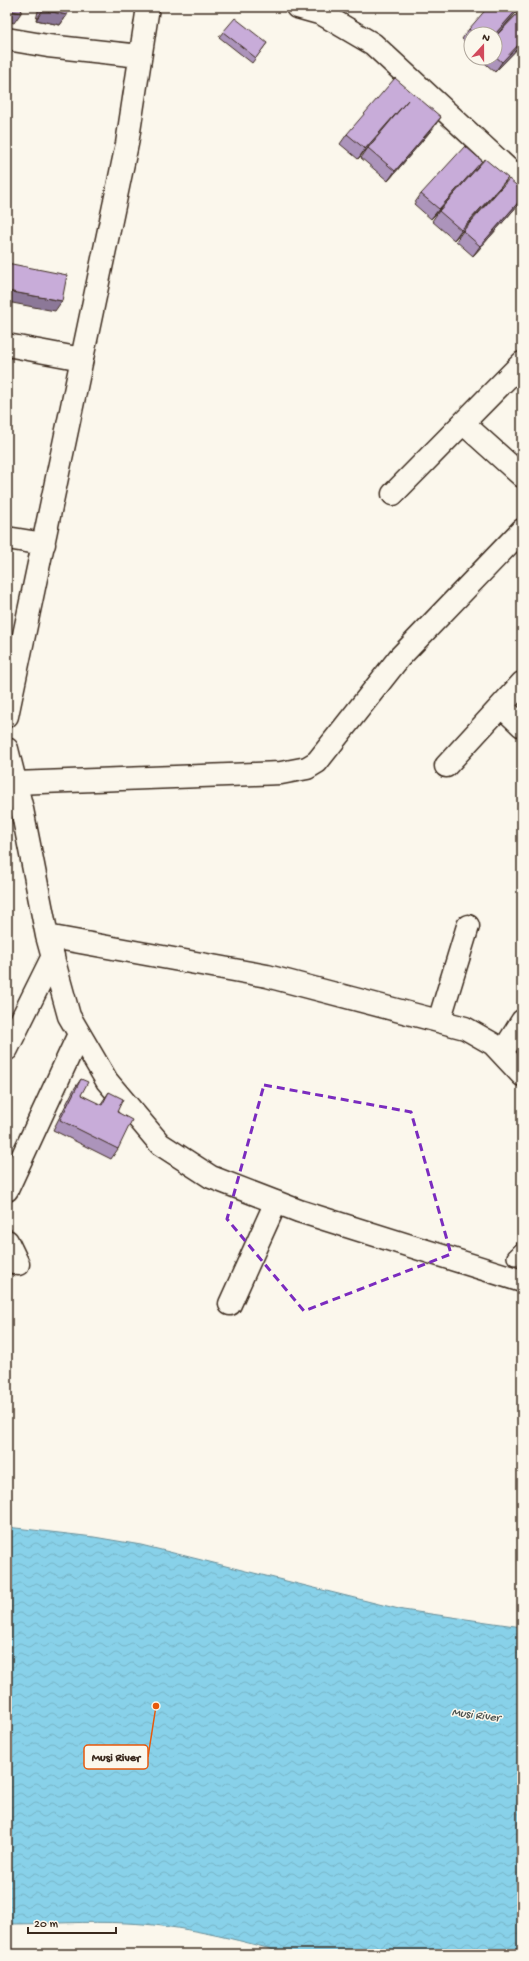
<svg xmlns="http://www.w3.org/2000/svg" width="529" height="1961" font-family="'Gochi Hand',sans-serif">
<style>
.water{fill:url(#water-waves);stroke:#698e98}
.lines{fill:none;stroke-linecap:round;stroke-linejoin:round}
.lane-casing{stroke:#3b2a1e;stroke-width:18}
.street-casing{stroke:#3b2a1e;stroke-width:25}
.lane{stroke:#fbf7ec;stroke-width:15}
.street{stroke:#fbf7ec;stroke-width:22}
.wall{fill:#ac94bb;stroke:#3b2a1e}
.shaded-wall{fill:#8c7898;stroke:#3b2a1e}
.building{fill:#c8acd9;stroke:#3b2a1e}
.marked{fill:none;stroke:#7b2cbf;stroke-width:3;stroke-dasharray:8 5;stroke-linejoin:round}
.labels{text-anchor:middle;stroke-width:3;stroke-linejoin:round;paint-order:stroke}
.water-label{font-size:12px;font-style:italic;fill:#4e5451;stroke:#fbf7ec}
.leader{fill:none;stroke:#e8590c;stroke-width:1.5}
.callout-dot{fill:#e8590c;stroke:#fbf7ec;stroke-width:1.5}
.callout{fill:#fbf7ec;stroke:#e8590c;stroke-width:1.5}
.callout-label{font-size:12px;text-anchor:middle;font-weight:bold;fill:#3b2a1e}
</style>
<defs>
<pattern id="water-waves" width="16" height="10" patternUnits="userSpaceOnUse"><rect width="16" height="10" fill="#88d1e9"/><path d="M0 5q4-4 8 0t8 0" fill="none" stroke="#76b4c7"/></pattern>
</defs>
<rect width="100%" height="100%" fill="#fbf7ec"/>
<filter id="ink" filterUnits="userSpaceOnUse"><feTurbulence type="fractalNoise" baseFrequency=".025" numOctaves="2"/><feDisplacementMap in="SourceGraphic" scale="8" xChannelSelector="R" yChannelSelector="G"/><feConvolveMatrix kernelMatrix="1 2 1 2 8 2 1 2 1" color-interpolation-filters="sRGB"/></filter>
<g filter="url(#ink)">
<path class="water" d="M7,1527L94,1537L141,1545L403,1610L522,1627V1954H288C237,1939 180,1925 126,1923C87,1921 47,1924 7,1924Z"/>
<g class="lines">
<defs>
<path id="lane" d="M515,1257L522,1250"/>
<path id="street" d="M297,7L322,14L373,44L522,182
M7,39L48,46L140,56
M7,345L82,359
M463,423L522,476
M393,494L522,363
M7,538L44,544
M501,706L522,683
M7,716L127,144L148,7
M7,749L22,809L47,936L69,1016L107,1081L160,1144L211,1177L299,1211L522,1281
M446,766L501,706L522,726
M15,783L281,773L307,768L317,762L399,658L522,530
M47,936L267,976L465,1028L493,1044L522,1075
M439,1021L468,926
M7,1049L53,956
M502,1053L522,1021
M7,1190L79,1034
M7,1241L18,1264
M230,1304L276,1202"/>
</defs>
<use href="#lane" class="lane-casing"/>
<use href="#street" class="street-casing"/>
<use href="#lane" class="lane"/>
<use href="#street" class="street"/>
</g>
<path class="wall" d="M39,7H68L67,15L60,25L36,20Z
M521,7L495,37V34H471V47L462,39L469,29Z
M522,9V44L495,72L479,58H495V37Z
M223,32L267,43L252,63L219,37Z
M434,127L388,181L361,158L368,148L380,133L358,159L340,144L347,134Z
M478,168L500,188L454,240L432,221L439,211L452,196L431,219L414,204L421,194Z
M519,204L473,256L456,241L463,231Z
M81,1079V1095L100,1105L109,1092L117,1112L118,1149L111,1159L53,1130L74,1089Z"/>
<path class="shaded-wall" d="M519,7H521L495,37V34Z
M7,10L21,13L14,23L7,21Z
M43,10L67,15L60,25L36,20Z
M522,41V44L495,72L502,62Z
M408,100L401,110L358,159L365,149Z
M441,117L434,127L388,181L395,171Z
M482,161L475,171L431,219L439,209Z
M508,178L500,188L454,240L461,230Z
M522,198V199L519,204L473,256L480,246Z
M7,291L62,301L55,311L7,302Z"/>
<path class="building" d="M7,7H22L21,13L7,10Z
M44,7H68L67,15L43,10Z
M488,7H519L495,34H474L469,29Z
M522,9V41L502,62L495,56V37Z
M235,18L267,43L256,58L223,32Z
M395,78L441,117L395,171L368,148L408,100L365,149L347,134Z
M465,146L482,161L439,209L421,194Z
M485,159L508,178L461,230L439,211Z
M509,179L522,190V198L480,246L463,231Z
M7,263L67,275L62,301L7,291Z
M81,1079L88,1082L81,1095L102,1105L109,1092L123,1099L117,1112L132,1120L118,1149L60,1120Z"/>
</g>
<path class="marked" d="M264,1085L411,1112L451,1254L304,1311L227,1219Z"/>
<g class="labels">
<g class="water-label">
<text transform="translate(476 1714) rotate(7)" y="4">Musi River</text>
</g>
</g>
<path class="leader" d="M156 1706L148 1757"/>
<circle class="callout-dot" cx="156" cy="1706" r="4"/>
<rect class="callout" x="84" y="1745" width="64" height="24" rx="4"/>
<g class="callout-label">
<text x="116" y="1761">Musi River</text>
</g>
<rect width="529" height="1961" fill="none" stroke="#fbf7ec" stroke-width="24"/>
<rect x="12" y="12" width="505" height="1937" fill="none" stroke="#3b2a1e" stroke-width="1.5" filter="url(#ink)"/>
<g transform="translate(483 46) rotate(21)"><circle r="19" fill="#fbf7ec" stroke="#aea59a"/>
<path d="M0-3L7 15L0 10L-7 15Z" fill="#d1495b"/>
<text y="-6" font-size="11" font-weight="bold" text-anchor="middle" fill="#3b2a1e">N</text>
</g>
<path d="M28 1927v6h88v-6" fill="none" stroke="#3b2a1e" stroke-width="2"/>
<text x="34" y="1927" font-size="12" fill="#3b2a1e" stroke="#fbf7ec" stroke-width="3" paint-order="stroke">20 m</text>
</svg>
